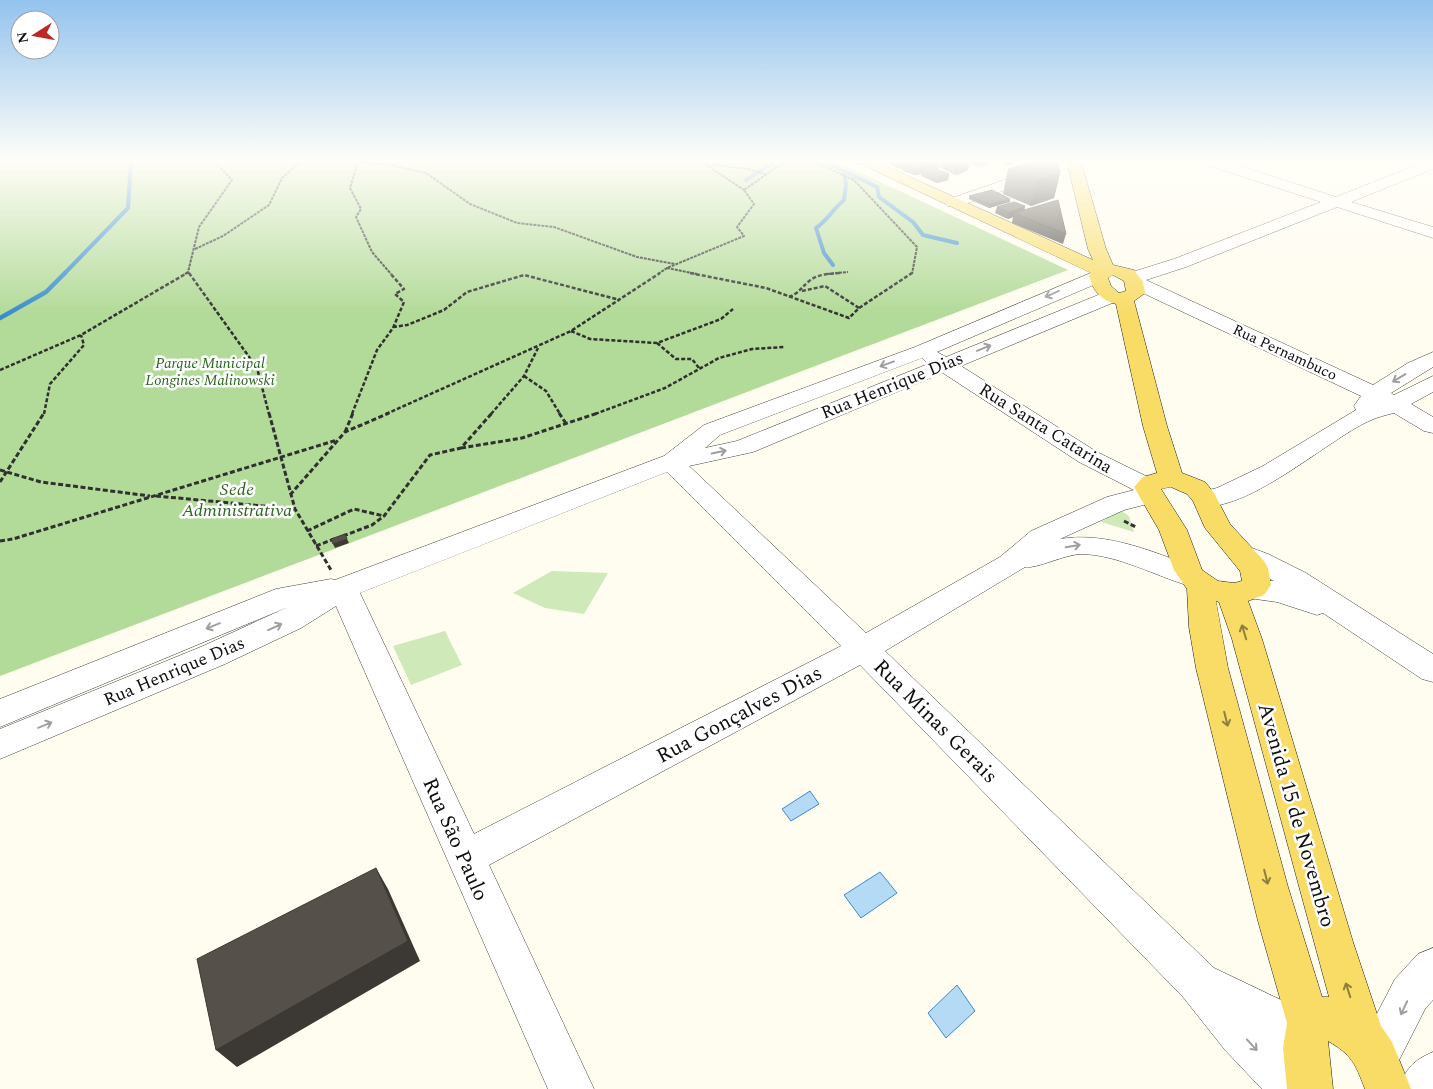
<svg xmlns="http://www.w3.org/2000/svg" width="1433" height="1089" font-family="Spectral,serif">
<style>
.green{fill:#cfe9b8}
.forest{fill:#b2da98}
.water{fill:#b4daf6;stroke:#3b8bcd}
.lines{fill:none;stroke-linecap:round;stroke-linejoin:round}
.stream-far1{stroke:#3b8bcd;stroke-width:4}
.stream{stroke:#3b8bcd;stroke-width:4.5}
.minor-casing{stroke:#414141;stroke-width:1}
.major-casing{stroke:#1f1f1f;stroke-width:1}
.path-far2{stroke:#303030;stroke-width:2;stroke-dasharray:3 1;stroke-linecap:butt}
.path-far1{stroke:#303030;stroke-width:2.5;stroke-dasharray:4 2;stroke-linecap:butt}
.path{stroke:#303030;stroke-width:3;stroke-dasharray:5 2.5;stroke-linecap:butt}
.minor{fill:#fff;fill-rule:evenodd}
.major{fill:#f8dc66;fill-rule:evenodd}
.wall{fill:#4a4540}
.shaded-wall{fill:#3c3834}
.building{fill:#56504a;stroke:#3c3834}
.oneway{stroke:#9f9f9f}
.oneway2{stroke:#8f7f3e}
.labels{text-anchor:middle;stroke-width:5;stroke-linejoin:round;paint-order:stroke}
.far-street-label{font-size:15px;fill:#0e0e0e;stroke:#fff}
.far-park-label{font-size:15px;font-style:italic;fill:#29651e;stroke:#fff}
.street-label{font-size:18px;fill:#0e0e0e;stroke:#fff}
.park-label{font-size:18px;font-style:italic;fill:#29651e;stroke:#fff}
.near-street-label{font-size:21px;fill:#0e0e0e;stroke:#fff}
</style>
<rect width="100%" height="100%" fill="#fffdef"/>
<path class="green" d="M1120,510L1129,516L1134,532L1101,522Z
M552,571L608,573L584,614L545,608L513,593Z
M445,631L462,665L411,685L393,646Z"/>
<path class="forest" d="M0,162H838L1068,270L0,676Z"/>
<path class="water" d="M810,791L819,804L791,821L782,809Z
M880,872L897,893L861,918L844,895Z
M957,985L975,1011L946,1038L928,1013Z"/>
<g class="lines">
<path class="stream-far1" d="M825,162L877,187L879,197L913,222L923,235L957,243
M746,180L774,162
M833,265L824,253L816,228C828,220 833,209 844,200L846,185L844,172
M64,274L128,208L131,162"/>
<path class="stream" d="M0,318L46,292L65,273"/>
<defs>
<path id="minor" d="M1056,162H1078L1076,165L959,206H947L945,203L947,200Z
M1205,162H1228L1336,197L1424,162H1433V169L1351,202L1433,227V238L1337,207L1186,267L1146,280L1373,385L1408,363L1433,352V367L1391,393L1394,395L1433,376V392L1411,404L1433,417V433L1424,431L1394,413C1386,415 1377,417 1369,421C1327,440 1243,517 1196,505L1192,499L1196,493L1217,488L1263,466L1356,410L1354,406L1361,396L1128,286L1124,278L1126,274L1174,259L1321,202L1207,165Z
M1098,270L1105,272L1107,276L1105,280L937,352L946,357L1103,293H1117L1120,297L1117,301L961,366L1097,452L1156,481L1160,487L1158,489L1163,495L1159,501L1124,510L1060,539C1108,531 1155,553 1200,569L1204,576L1200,583L1190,586C1155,576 1119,555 1082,554C1065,554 1037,569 1025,567L885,651L1214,968L1321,1019L1327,1035L1321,1051L1305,1057L1286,1049L1309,1073L1316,1089H1262L1225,1050L1183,997L860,665L489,865L594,1089H548L336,606L301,628L225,664L0,759V729L203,646L288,607L0,727V699L276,589L331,579L335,580L664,456L704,425L915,347ZM922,358L928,364L737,441L705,448L720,435ZM943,373L1079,462L1134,490L1107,497L1031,531L1000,557L866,633L689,466L753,452ZM667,472L841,646L474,834L360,593Z
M1244,545L1268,554L1306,573L1433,654V682L1422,679L1323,613L1317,615L1277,602L1241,597L1236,590L1241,583L1251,580L1274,581L1234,562L1230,555L1234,548Z
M1433,948V1000L1425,1009L1392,1074L1376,1080L1360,1074L1354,1058L1395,979L1418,954Z
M1433,1052V1089H1398C1407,1068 1412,1061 1433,1052Z"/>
<path id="major" d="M857,162H877L1093,260L1088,249L1067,162H1081L1106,249L1113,265L1134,270L1143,282L1145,293L1134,301L1167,426L1182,473L1205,482L1214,493L1230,524L1264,561L1268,568L1271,585L1264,595L1248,601L1262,639L1353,942L1381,1026L1392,1042L1411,1089H1365C1355,1063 1352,1055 1328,1041L1333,1089H1287L1283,1048L1287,1023L1258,921L1196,668L1189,627L1187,589L1174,570L1159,530L1134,487L1143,477L1157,473L1143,426L1116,304C1101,300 1093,291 1089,276L1091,273ZM1113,275L1124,281L1126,291L1119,293L1111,286L1108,278ZM1171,487L1187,494L1193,501L1205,528L1240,571L1242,581L1234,583L1218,581L1202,570L1187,530L1161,489ZM1216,601L1219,602L1232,639L1329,997H1322L1288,887L1228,668Z"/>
</defs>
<use href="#minor" class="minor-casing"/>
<use href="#major" class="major-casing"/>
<path class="path-far2" d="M340,162L386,164L426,173L470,204L517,223L554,227L637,257L675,264
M702,162L744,190
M815,162L854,180L917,247L912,274
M704,164L748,169L765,174
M357,165L350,188L361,209L356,217L372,252L391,274
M195,249L223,236L269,205L282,178L300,162
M667,268L697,274
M185,274L188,272
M189,274L188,272L199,227L232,180L215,162
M658,274L667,268L744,236L737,227L754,204L744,190L784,162
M827,274L848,272"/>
<path class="path-far1" d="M189,273L257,368L269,414
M690,273L766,288L849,318L859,308L912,273
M802,291L825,286L859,308
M789,297C800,292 800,289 808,282C816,274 829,274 840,273
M393,327L407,325L444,310L467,292L524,275L620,300
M571,331L590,339L657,343L721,319L733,309
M657,343L676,359H692L699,368
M0,370L81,335L187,273
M524,376L546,391L560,414
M44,414L50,384L84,345L81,335
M352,414L377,350L393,328L404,302L395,294L404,289L390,273
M386,414L571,331L660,273
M491,414L524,376L538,348
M595,414L665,388L719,358L752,349L784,347"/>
<path class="path" d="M269,413L295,509L331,570
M559,413L567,425
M345,432L353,413
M461,448L522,438L598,413
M0,470L41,482L150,496
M0,482L44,413
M290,495L345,432L389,413
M156,496L295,509
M1124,521L1136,527
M307,531L354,509L384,516
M343,536L372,525L384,516L430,455L461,448L492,413
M0,541L13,539L337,440
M316,546L334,539"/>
<use href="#minor" class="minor"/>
<use href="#major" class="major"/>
</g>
<path class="wall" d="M890,162H936L939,164L938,169L949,174L948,180L937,183L921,176L922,174L914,175L903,171V169H901L890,165Z
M940,162H966L968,170L956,175L939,167Z
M968,162H994L978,167Z
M999,162H1016L1006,166Z
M1008,169L1060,173L1054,198L1031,206L1003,194Z
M969,196L1010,202L989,208L969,199Z
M1025,206L1024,210L1066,234L1063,244L1012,223L1013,217L1008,219L995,213L997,207Z"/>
<path class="shaded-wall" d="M906,162H925L904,165L903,169H901L902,163Z
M979,162H994L978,167Z
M1007,162H1016L1006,166Z
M939,164L938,170H922V174L914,175L915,169Z
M970,164L968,170L956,175L957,168Z
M1060,173L1054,198L1031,206L1037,180Z
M949,174L948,180L937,183L938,177Z
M1010,199V202L989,208L990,204Z
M1025,206L1024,213H1014L1013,217L1008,219L1009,213Z
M347,539L349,543L335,548L333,544Z
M376,868L388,889L420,961L237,1067L216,1050Z"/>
<path class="building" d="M915,162H936L939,164L915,169L904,165Z
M943,162H966L970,164L957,168Z
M1032,162H1058L1060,173L1037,180L1008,169Z
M932,167L949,174L938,177L922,170Z
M992,190L1010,199L990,204L969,196Z
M1058,200L1066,234L1014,213Z
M1014,202L1025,206L1009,213L997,207Z
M345,534L347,539L333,544L331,539Z
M376,868L408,941L216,1050L197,959Z"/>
<defs><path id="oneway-shaft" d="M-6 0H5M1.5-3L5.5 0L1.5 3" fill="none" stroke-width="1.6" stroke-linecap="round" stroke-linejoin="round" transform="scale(1.25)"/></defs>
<g class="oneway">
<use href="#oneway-shaft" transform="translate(1052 294) rotate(156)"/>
<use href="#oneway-shaft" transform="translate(984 348) rotate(-22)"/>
<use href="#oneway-shaft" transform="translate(887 364) rotate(160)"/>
<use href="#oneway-shaft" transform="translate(1399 378) rotate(149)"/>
<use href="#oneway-shaft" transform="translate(719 452) rotate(-12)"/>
<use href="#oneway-shaft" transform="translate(1073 546) rotate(-10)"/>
<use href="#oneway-shaft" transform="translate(213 626) rotate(158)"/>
<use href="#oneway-shaft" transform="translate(275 627) rotate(-25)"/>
<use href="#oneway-shaft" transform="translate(45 725) rotate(-22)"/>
<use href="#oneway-shaft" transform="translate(1404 1008) rotate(115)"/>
<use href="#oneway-shaft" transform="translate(1252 1045) rotate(47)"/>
</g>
<g class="oneway2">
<use href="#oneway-shaft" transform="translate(1244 632) rotate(-107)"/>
<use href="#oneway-shaft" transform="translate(1226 719) rotate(76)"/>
<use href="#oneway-shaft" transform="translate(1266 877) rotate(76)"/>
<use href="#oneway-shaft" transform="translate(1348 990) rotate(-108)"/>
</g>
<linearGradient id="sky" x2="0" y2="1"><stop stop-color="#93c3ee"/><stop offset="0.51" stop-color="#fffef8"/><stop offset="1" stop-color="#fffef8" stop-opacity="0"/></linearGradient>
<rect width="1433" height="315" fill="url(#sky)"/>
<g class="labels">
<g class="far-street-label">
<text transform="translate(1285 352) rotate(25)" y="5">Rua Pernambuco</text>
</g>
<g class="far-park-label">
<text x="210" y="368">Parque Municipal<tspan x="210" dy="17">Longines Malinowski</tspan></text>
</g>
<g class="street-label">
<text transform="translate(892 385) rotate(-22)" y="6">Rua Henrique Dias</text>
<text transform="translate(1046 428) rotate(32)" y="6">Rua Santa Catarina</text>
<text transform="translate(174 671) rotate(-23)" y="6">Rua Henrique Dias</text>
</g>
<g class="park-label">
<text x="237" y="495">Sede<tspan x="237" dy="21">Administrativa</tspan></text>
</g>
<g class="near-street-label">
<text transform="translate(739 714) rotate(-28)" y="7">Rua Gonçalves Dias</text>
<text transform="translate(936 721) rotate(45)" y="7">Rua Minas Gerais</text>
<text transform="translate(1297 815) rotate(74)" y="7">Avenida 15 de Novembro</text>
<text transform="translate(456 839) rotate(66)" y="7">Rua São Paulo</text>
</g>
</g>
<g transform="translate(35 35) rotate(259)"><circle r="24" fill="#ffffff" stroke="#9f9f9f"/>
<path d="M0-4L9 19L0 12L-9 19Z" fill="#bd2726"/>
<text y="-8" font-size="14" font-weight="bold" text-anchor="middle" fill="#0e0e0e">N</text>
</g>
</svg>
